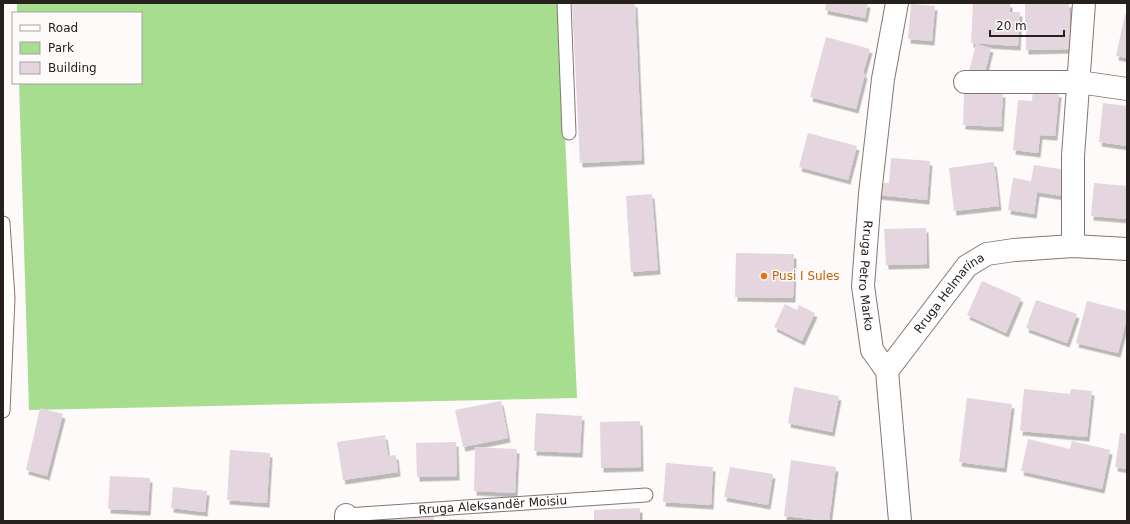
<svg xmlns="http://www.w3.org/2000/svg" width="1130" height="524" font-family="'DejaVu Sans',sans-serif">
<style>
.green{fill:#a6dd8e}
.building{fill:#e4d5de;filter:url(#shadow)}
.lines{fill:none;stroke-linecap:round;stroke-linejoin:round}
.service-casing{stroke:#84766f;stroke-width:15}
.minor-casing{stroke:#84766f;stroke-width:24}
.service{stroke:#fff;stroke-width:13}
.minor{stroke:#fff;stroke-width:22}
.food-dot{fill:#e8710a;stroke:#fdfaf9;stroke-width:1.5}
.labels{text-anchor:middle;stroke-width:3;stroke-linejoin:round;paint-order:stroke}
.food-label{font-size:12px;fill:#c56008;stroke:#fdfaf9;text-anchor:start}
.street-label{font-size:12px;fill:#27211e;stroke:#fdfaf9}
</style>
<defs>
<filter id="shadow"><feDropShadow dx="2.5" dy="4.5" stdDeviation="0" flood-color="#0004"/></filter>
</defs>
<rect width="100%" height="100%" fill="#fdfaf9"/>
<path class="green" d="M17,3H559L577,398L29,410L19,83H141V13H17Z"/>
<path class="building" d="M572,3H635L642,160L580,163Z
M826,3H868L865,18L825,10Z
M973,3H1010V12H1020L1018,46L971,43Z
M1025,3H1069L1070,49L1026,50Z
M911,4L935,6L932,41L908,39Z
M1125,14L1127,15V58L1116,56Z
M826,37L870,49L863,73L865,74L856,109L810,97Z
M976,44L991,48L984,76L969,72Z
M1033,90L1059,93L1055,136L1040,135L1038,153L1013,150L1018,100L1032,101Z
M964,92L1003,93L1001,127L963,125Z
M1103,103L1127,106V146L1099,142Z
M808,133L857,146L848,180L799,167Z
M891,158L930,161L927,200L877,195L878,183H889Z
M994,162L999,206L954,211L949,168Z
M1034,165L1066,170L1062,196L1037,192L1034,214L1008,210L1013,178L1031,181Z
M1094,183L1127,186V219L1091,216Z
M652,194L658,270L631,272L626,196Z
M926,228L927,264L886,265L884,229Z
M736,253L794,254L793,298L735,297Z
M982,281L1021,298L1006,333L967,315Z
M1036,300L1077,314L1067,343L1026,328Z
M1087,301L1127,311V318L1118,353L1076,343Z
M785,304L797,310L799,305L815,313L802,341L774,327Z
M794,387L839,396L832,432L788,423Z
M1024,389L1070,394L1071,389L1092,391L1087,437L1020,431Z
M967,398L1012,404L1004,468L959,462Z
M501,401L508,438L463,447L455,410Z
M40,408L63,414L47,476L26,470Z
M536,413L582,416L580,453L534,451Z
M640,421L641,467L601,468L600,422Z
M1120,433L1127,434V469L1115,467Z
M385,435L388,456L396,455L398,472L343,480L337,442Z
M1028,439L1070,449L1072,441L1110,450L1102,489L1021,471Z
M456,442L457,476L417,477L416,443Z
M475,447L517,449L515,493L474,491Z
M230,450L270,453L267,503L227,500Z
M791,460L836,467L829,521L784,516Z
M666,463L713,467L711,505L663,502Z
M730,467L773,474L768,505L724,497Z
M110,476L150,478L148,511L108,509Z
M173,487L207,491L205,512L171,508Z
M640,508V521H594V510Z
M388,516H434V521H388Z
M449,519L475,520V521H449Z"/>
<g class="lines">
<defs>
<g id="service">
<path d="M564,3L569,133"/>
<path d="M3,223L8,298L3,411"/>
<path id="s1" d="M346,515L646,495"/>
</g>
<g id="minor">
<path id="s2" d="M897,3L883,79L870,194L863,286L872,350L887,371L900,521"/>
<path d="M965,82H1079L1127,89"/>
<path d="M1073,246V156L1084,3"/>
<path id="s3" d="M887,371L967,266L987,254L1014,250L1073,246L1127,249"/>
<path d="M346,521V515"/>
</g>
</defs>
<use href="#service" class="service-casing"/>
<use href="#minor" class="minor-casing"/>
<use href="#service" class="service"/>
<use href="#minor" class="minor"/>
</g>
<circle class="food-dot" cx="764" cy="276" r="4"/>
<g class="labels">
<g class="food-label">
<text x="772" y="280">Pusi I Sules</text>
</g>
<g class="street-label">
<text dy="4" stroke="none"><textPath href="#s2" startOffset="275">Rruga Petro Marko</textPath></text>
<text dy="4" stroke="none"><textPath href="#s3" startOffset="100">Rruga Helmarina</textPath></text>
<text dy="4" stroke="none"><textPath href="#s1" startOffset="147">Rruga Aleksandër Moisiu</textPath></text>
</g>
</g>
<rect width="1130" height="524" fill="none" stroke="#27211e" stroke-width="8"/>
<rect x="12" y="12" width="130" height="72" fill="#fdfaf9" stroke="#a7a3a1"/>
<rect x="20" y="25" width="20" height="6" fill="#ffffff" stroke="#a7a3a1"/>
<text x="48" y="32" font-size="12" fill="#27211e">Road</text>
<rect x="20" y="42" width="20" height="12" fill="#a6dd8e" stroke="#a7a3a1"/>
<text x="48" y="52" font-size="12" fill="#27211e">Park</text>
<rect x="20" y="62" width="20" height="12" fill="#e4d5de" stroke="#a7a3a1"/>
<text x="48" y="72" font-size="12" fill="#27211e">Building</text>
<path d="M990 30v6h74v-6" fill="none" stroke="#27211e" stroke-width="2"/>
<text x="996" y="30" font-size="12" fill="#27211e" stroke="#fdfaf9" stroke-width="3" paint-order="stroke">20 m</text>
</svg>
